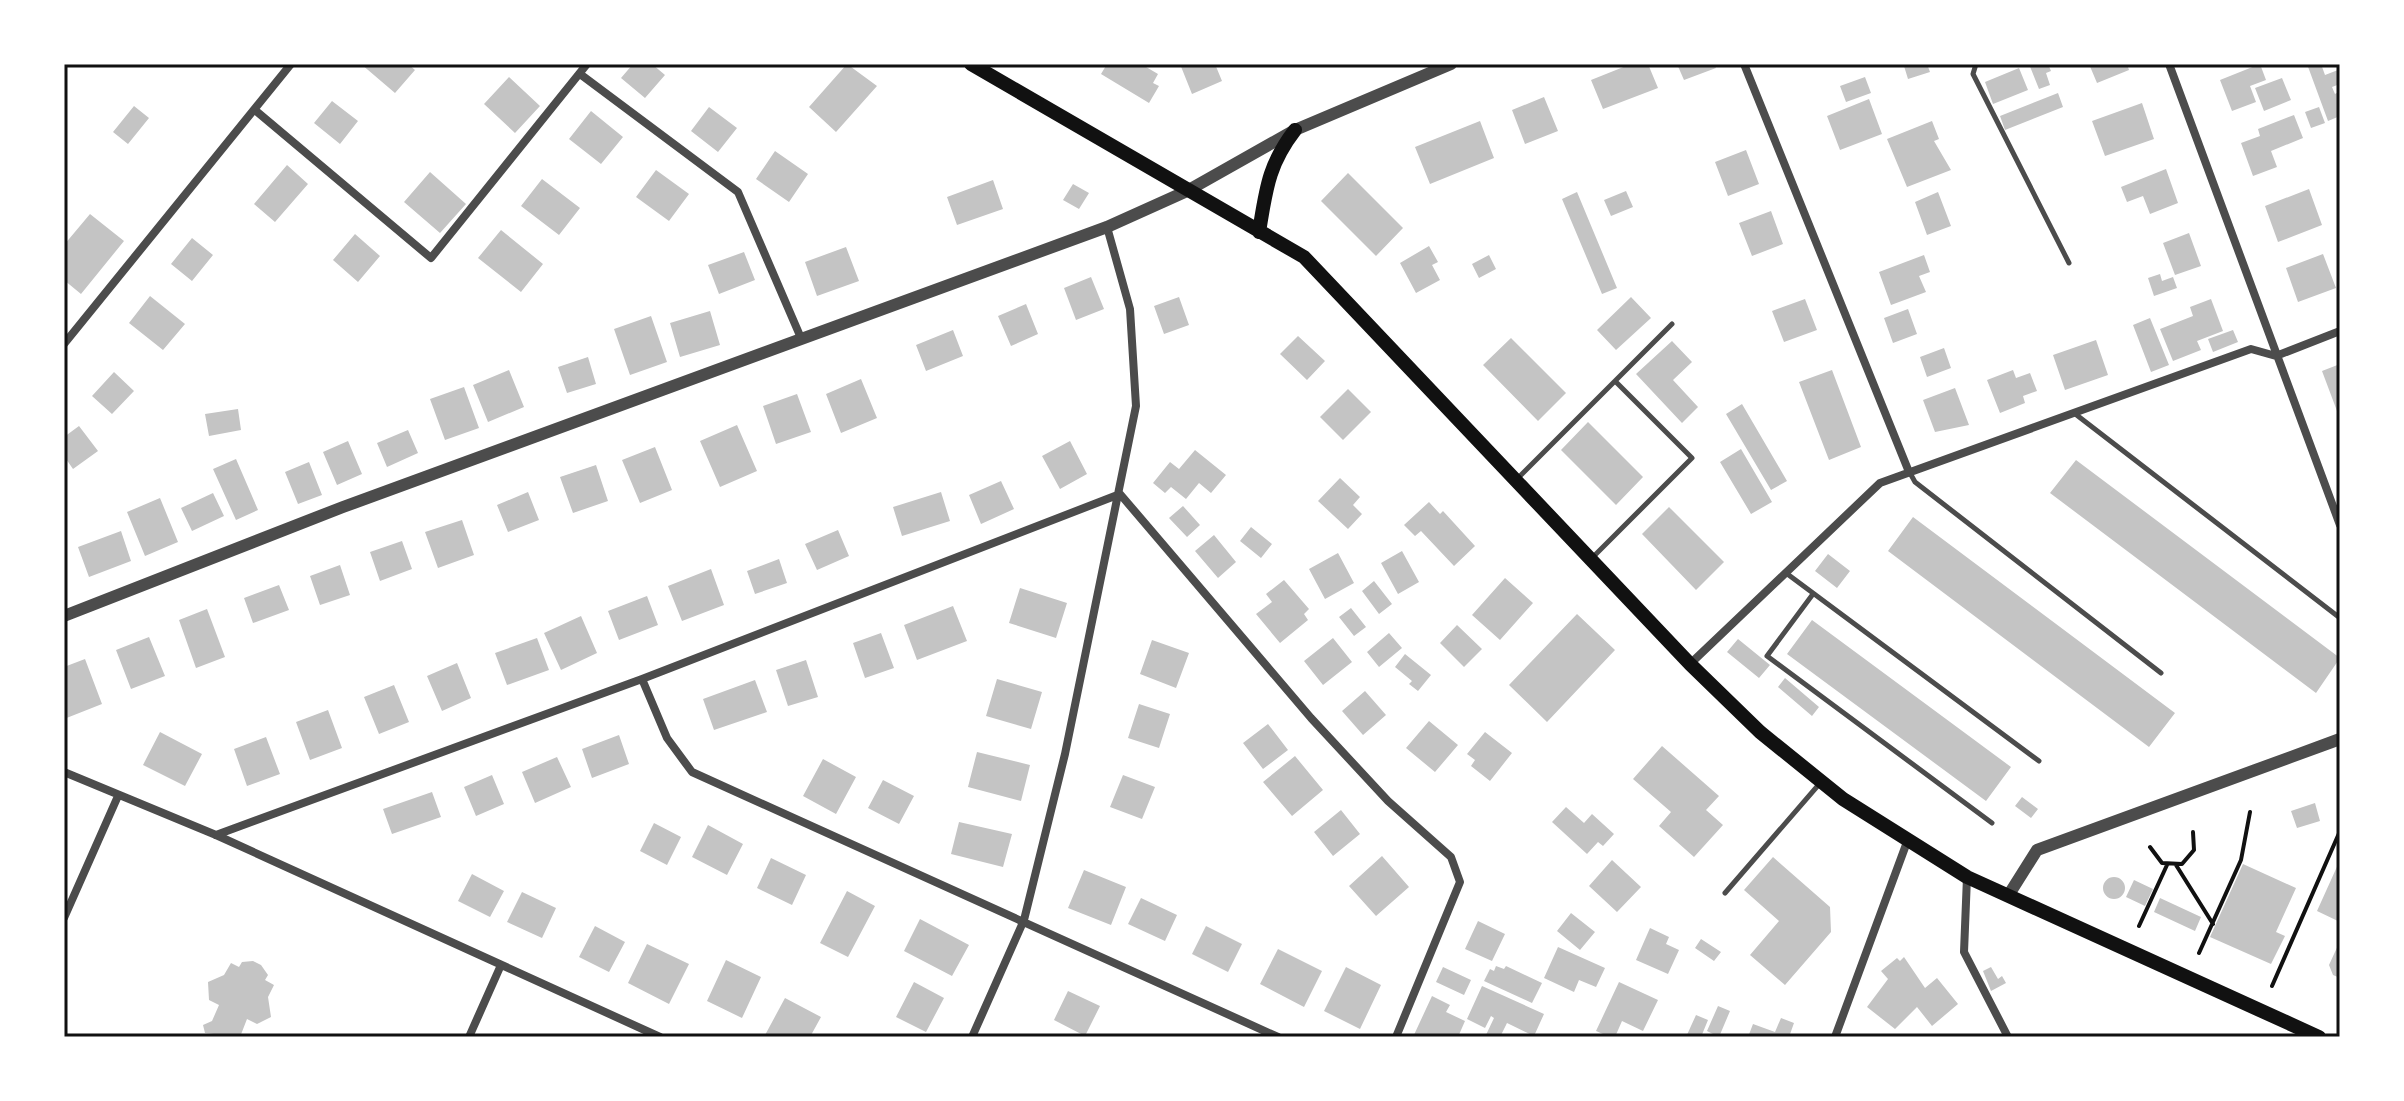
<svg xmlns="http://www.w3.org/2000/svg" width="2404" height="1101" font-family="'Open Sans',sans-serif">
<style>
.building{fill:#c4c4c4}
.lines{fill:none;stroke-linecap:round;stroke-linejoin:round}
.path{stroke:#111;stroke-width:4}
.service{stroke:#4c4c4c;stroke-width:5}
.minor{stroke:#4c4c4c;stroke-width:8}
.tertiary{stroke:#4c4c4c;stroke-width:12}
.primary{stroke:#111;stroke-width:14}
.neatline{fill:none;stroke:#111;stroke-width:3}
</style>
<rect width="100%" height="100%" fill="#fff"/>
<path class="building" d="M361,64H408L415,70L395,93Z
M633,64H652L665,75L645,98L621,78Z
M847,64L877,86L836,132L809,107Z
M1107,64H1141L1158,74L1153,83L1159,86L1149,103L1101,74Z
M1180,64H1215L1222,81L1192,94Z
M1631,64H1648L1658,88L1603,109L1591,80Z
M1677,64H1714L1716,68L1684,80Z
M1909,64H1927L1930,72L1908,79L1904,66Z
M2029,64H2048L2051,71L2046,73L2050,85L2039,89Z
M2089,64H2127L2129,70L2097,83Z
M2260,64L2266,80L2250,86L2256,102L2232,111L2220,80Z
M2307,64H2321L2325,75L2338,70L2340,84L2332,87L2335,94L2340,91V116L2328,121Z
M2019,68L2028,90L1993,104L1985,82Z
M509,77L540,106L515,133L484,104Z
M1865,77L1871,93L1846,102L1840,86Z
M2282,78L2291,100L2264,111L2255,88Z
M2058,93L2063,107L2005,130L2000,116Z
M1544,97L1558,131L1525,144L1512,110Z
M1869,99L1882,134L1840,150L1827,116Z
M332,101L358,121L340,144L314,123Z
M2142,103L2154,139L2105,156L2092,121Z
M134,106L149,118L128,144L113,132Z
M709,107L737,128L718,152L691,131Z
M2319,107L2325,123L2311,128L2305,112Z
M591,111L623,137L601,164L569,139Z
M2294,115L2303,138L2271,151L2277,167L2253,176L2241,143L2260,136L2258,129Z
M1480,121L1494,158L1430,184L1415,147Z
M1932,121L1939,139L1934,141L1951,170L1907,187L1887,139Z
M1746,150L1759,184L1728,196L1715,162Z
M775,151L808,174L789,202L756,179Z
M287,165L308,184L275,222L254,204Z
M2166,169L2178,203L2150,214L2143,196L2127,202L2121,187Z
M656,170L689,194L669,221L636,197Z
M430,172L466,204L440,233L404,202Z
M1348,173L1403,228L1376,256L1321,201Z
M542,179L580,208L559,235L521,206Z
M993,180L1003,209L957,225L947,197Z
M1073,184L1089,193L1079,209L1063,200Z
M2309,189L2322,225L2278,242L2265,206Z
M1626,191L1633,207L1611,216L1604,200Z
M1577,192L1617,288L1602,294L1562,199Z
M1938,192L1951,226L1927,235L1915,202Z
M1771,211L1783,244L1752,256L1739,223Z
M90,214L124,241L81,294L64,280V245Z
M501,230L543,264L521,292L478,258Z
M2189,233L2201,266L2175,275L2163,243Z
M355,234L380,256L358,282L333,260Z
M192,238L213,255L192,281L171,264Z
M1429,246L1438,262L1432,265L1440,280L1416,293L1400,263Z
M846,247L859,281L817,296L805,262Z
M744,252L755,280L719,294L708,265Z
M2323,254L2336,288L2298,302L2286,268Z
M1489,255L1496,269L1479,278L1472,264Z
M1924,255L1930,272L1919,276L1926,292L1891,305L1879,272Z
M2160,274L2162,281L2173,277L2177,288L2154,296L2148,278Z
M1091,277L1104,309L1076,320L1064,288Z
M150,296L185,324L163,350L129,323Z
M1179,297L1189,325L1164,334L1154,306Z
M1631,297L1651,318L1616,350L1597,330Z
M1805,299L1817,330L1784,342L1772,311Z
M2211,299L2223,331L2197,341L2201,350L2173,361L2160,329L2193,316L2190,307Z
M1026,304L1038,334L1011,346L998,316Z
M1908,309L1917,334L1893,343L1884,318Z
M710,311L720,345L680,357L670,323Z
M651,316L667,362L630,375L614,329Z
M2150,318L2169,365L2151,372L2133,325Z
M953,330L963,356L926,371L916,345Z
M2233,330L2238,342L2213,352L2208,339Z
M1298,336L1325,361L1307,380L1280,354Z
M1511,338L1566,393L1538,421L1483,365Z
M2096,340L2108,375L2065,390L2053,355Z
M1672,341L1692,362L1673,380L1698,407L1682,423L1636,374Z
M1944,348L1951,368L1927,377L1920,357Z
M588,357L596,384L567,393L558,367Z
M2340,364V419L2322,371Z
M509,370L524,407L488,422L473,385Z
M1832,370L1861,447L1829,460L1799,382Z
M2013,370L2016,378L2030,373L2037,391L2023,396L2025,403L2000,413L1987,380Z
M114,372L134,391L112,414L92,396Z
M861,379L877,418L841,433L826,394Z
M464,387L479,428L445,440L430,399Z
M1955,388L1969,425L1935,432L1923,400Z
M1348,389L1371,412L1343,440L1320,417Z
M797,394L811,432L776,444L763,406Z
M1742,404L1787,481L1771,490L1726,414Z
M238,409L241,430L209,436L205,414Z
M1588,422L1643,477L1616,505L1561,450Z
M737,425L757,471L720,487L700,441Z
M79,426L98,451L73,469L64,456V437Z
M408,430L418,453L387,467L377,443Z
M348,441L362,474L337,485L323,452Z
M1070,441L1087,474L1060,489L1042,456Z
M655,447L672,490L640,503L622,460Z
M1741,449L1772,502L1751,514L1720,462Z
M1195,450L1226,475L1211,493L1199,483L1186,499L1171,487L1165,493L1153,483L1170,462L1179,469Z
M236,459L258,510L236,520L213,469Z
M2076,460L2340,658L2316,693L2050,493Z
M309,462L322,495L298,504L285,472Z
M596,465L608,501L573,513L560,477Z
M1340,478L1360,497L1353,505L1362,514L1348,529L1318,501Z
M1001,481L1014,509L981,524L969,495Z
M528,492L539,520L508,532L497,505Z
M941,492L950,521L902,536L893,507Z
M213,493L224,516L192,531L181,508Z
M160,498L178,542L145,556L127,512Z
M1429,502L1440,514L1443,511L1475,546L1454,566L1421,531L1415,536L1404,525Z
M1183,506L1200,525L1187,537L1169,518Z
M1669,507L1724,562L1696,590L1642,534Z
M1913,517L2175,713L2149,747L1888,551Z
M462,520L474,555L438,568L425,532Z
M1251,527L1272,544L1261,558L1240,541Z
M838,530L849,556L817,570L805,544Z
M121,531L131,561L89,577L78,547Z
M1214,535L1236,562L1218,578L1195,551Z
M402,541L412,569L380,581L370,552Z
M1402,551L1419,582L1398,594L1381,563Z
M1338,553L1354,583L1325,599L1309,569Z
M1828,554L1850,571L1837,588L1815,571Z
M779,559L787,583L755,594L747,571Z
M340,565L350,595L320,605L310,576Z
M711,569L724,605L682,621L668,586Z
M1505,578L1533,603L1500,640L1472,615Z
M1284,580L1309,609L1304,614L1308,620L1280,643L1256,614L1272,602L1266,594Z
M1374,581L1392,604L1379,614L1362,591Z
M279,585L289,610L253,623L244,598Z
M1020,588L1067,603L1056,638L1009,623Z
M647,596L658,625L619,640L608,611Z
M953,606L967,641L917,660L904,625Z
M1351,608L1366,627L1354,636L1339,617Z
M207,609L225,657L196,668L179,620Z
M1577,614L1615,650L1547,722L1509,685Z
M581,616L597,653L561,670L544,633Z
M1812,620L2011,767L1986,801L1787,654Z
M1457,625L1482,649L1464,667L1440,643Z
M881,633L894,668L865,678L853,643Z
M1389,633L1402,648L1379,667L1367,652Z
M149,637L165,676L131,689L116,650Z
M537,638L549,670L507,685L495,653Z
M1333,638L1352,662L1323,685L1304,661Z
M1738,639L1770,665L1759,678L1727,652Z
M1152,640L1189,653L1176,688L1140,674Z
M1405,654L1431,675L1418,691L1409,684L1412,681L1395,667Z
M85,659L102,704L64,719V667Z
M806,660L818,697L788,706L776,670Z
M457,663L471,698L442,711L427,676Z
M1785,678L1819,707L1812,716L1778,687Z
M997,679L1042,692L1031,729L986,716Z
M755,680L767,712L714,730L703,699Z
M394,685L409,722L379,734L364,697Z
M1365,691L1386,715L1363,735L1342,711Z
M1139,704L1170,714L1159,748L1128,738Z
M328,710L342,748L310,760L296,722Z
M1429,721L1458,745L1435,772L1406,748Z
M1268,724L1288,750L1263,769L1243,743Z
M160,732L202,754L185,786L143,765Z
M1485,732L1512,753L1490,781L1471,766L1475,760L1467,754Z
M619,735L629,764L592,778L582,749Z
M266,737L280,774L247,786L234,749Z
M1662,746L1719,796L1706,810L1723,825L1694,857L1659,826L1671,812L1633,779Z
M977,752L1030,765L1021,801L968,787Z
M1295,756L1323,790L1292,816L1263,782Z
M557,757L571,787L535,803L522,772Z
M823,759L856,777L836,814L803,796Z
M492,775L504,804L476,816L464,787Z
M1123,775L1155,787L1142,819L1110,807Z
M883,780L914,796L899,824L868,808Z
M432,792L441,817L392,834L383,809Z
M2022,797L2038,809L2031,818L2015,806Z
M2315,803L2320,821L2297,828L2291,811Z
M1566,807L1584,823L1592,814L1614,834L1603,846L1598,842L1587,854L1552,822Z
M1341,810L1360,834L1333,856L1314,832Z
M959,822L1012,834L1003,867L951,854Z
M654,823L681,837L667,865L640,851Z
M708,825L743,844L727,875L692,857Z
M1382,856L1409,887L1376,916L1349,886Z
M1773,857L1830,907L1831,932L1785,985L1750,955L1779,921L1744,890Z
M771,858L806,875L792,905L757,888Z
M1612,860L1641,887L1617,912L1589,886Z
M2340,860V922L2317,911Z
M2243,864L2296,888L2276,932L2285,936L2271,964L2210,937Z
M1084,870L1126,887L1111,925L1068,908Z
M472,874L504,891L490,917L458,901Z
M2103 888a11 11 0 1 1 22 0a11 11 0 1 1-22 0Z
M2134,880L2153,889L2145,906L2126,897Z
M847,891L875,906L848,957L820,943Z
M522,892L556,908L542,938L507,922Z
M1141,898L1177,915L1165,941L1128,924Z
M2160,898L2201,917L2195,931L2154,912Z
M1571,913L1595,932L1580,950L1557,931Z
M920,919L969,945L952,976L904,951Z
M1478,921L1505,934L1492,961L1465,949Z
M595,926L625,942L609,972L579,957Z
M1206,926L1242,944L1228,972L1192,954Z
M1650,928L1669,937L1666,944L1679,950L1668,974L1636,960Z
M1701,939L1721,952L1714,961L1695,948Z
M2340,941V978L2333,975L2329,965Z
M647,944L689,964L669,1004L628,983Z
M1558,947L1605,968L1596,987L1579,980L1574,992L1544,978Z
M1278,949L1322,971L1304,1007L1260,984Z
M1904,957L1925,988L1937,978L1958,1004L1932,1026L1917,1007L1895,1029L1867,1007L1888,979L1881,971L1897,958L1900,961Z
M726,960L761,977L742,1018L707,1001Z
M253,961L261,965L268,975L265,980L274,985L268,997L271,1017L257,1024L247,1019L240,1037L205,1033L203,1025L212,1021L219,1005L209,1000L208,982L224,975L231,963L239,967L242,962Z
M1496,966L1504,969L1506,966L1542,983L1532,1003L1484,981L1490,969L1494,971Z
M1346,967L1381,985L1360,1029L1324,1011Z
M1443,967L1471,980L1464,995L1436,982Z
M1991,967L1998,979L2002,976L2006,983L1991,991L1983,971Z
M914,982L944,998L926,1032L896,1017Z
M1619,982L1658,1000L1643,1031L1622,1021L1615,1037H1610L1596,1031Z
M1482,986L1544,1014L1534,1036L1507,1023L1500,1037H1485L1494,1018L1491,1016L1485,1028L1467,1019Z
M1068,991L1100,1006L1085,1036L1054,1020Z
M1432,996L1450,1005L1446,1012L1465,1021L1458,1037H1413Z
M785,998L821,1017L810,1037H764Z
M1718,1006L1730,1011L1719,1037L1707,1031Z
M1696,1015L1708,1020L1701,1037H1686Z
M1781,1018L1794,1023L1789,1037H1748L1753,1024L1775,1032Z"/>
<g class="lines">
<path class="path" d="M2150,847L2162,863L2182,864L2194,850L2193,832
M2176,865L2213,924
M2139,926L2167,865
M2199,953L2241,860L2250,812
M2272,986L2340,831"/>
<path class="service" d="M1976,64L1973,74L2069,263
M2074,413L2340,618
M1910,473L1915,482L2161,673
M1517,479L1672,324
M1592,558L1692,458L1615,381
M1786,573L2039,761
M1813,594L1767,656L1992,823
M1725,893L1821,782"/>
<path class="minor" d="M1744,64L1909,472
M2169,64L2340,525
M580,74L738,192L801,338
M255,110L431,258L587,64
M64,344L291,64
M1690,664L1880,483L2251,349L2276,356L2340,331
M642,679L667,738L692,772L1278,1037
M64,772L216,835L660,1037
M216,835L642,679L1120,494L1311,718L1388,801L1451,857L1460,882L1396,1037
M1967,877L1964,952L2008,1037
M64,918L118,796
M469,1037L501,965
M972,1037L1024,920L1065,754L1136,406L1130,309L1107,227
M1835,1037L1907,842"/>
<path class="tertiary" d="M64,616L343,507L1107,227L1187,191L1295,130L1451,64
M2008,896L2037,850L2340,739"/>
<path class="primary" d="M971,64L1304,257L1690,664L1760,732L1843,799L1967,877L2319,1037
M1259,232C1266,190 1268,165 1295,130"/>
</g>
<rect width="2404" height="1101" fill="none" stroke="#ffffff" stroke-width="132"/>
<rect x="66" y="66" width="2272" height="969" class="neatline"/>
</svg>
